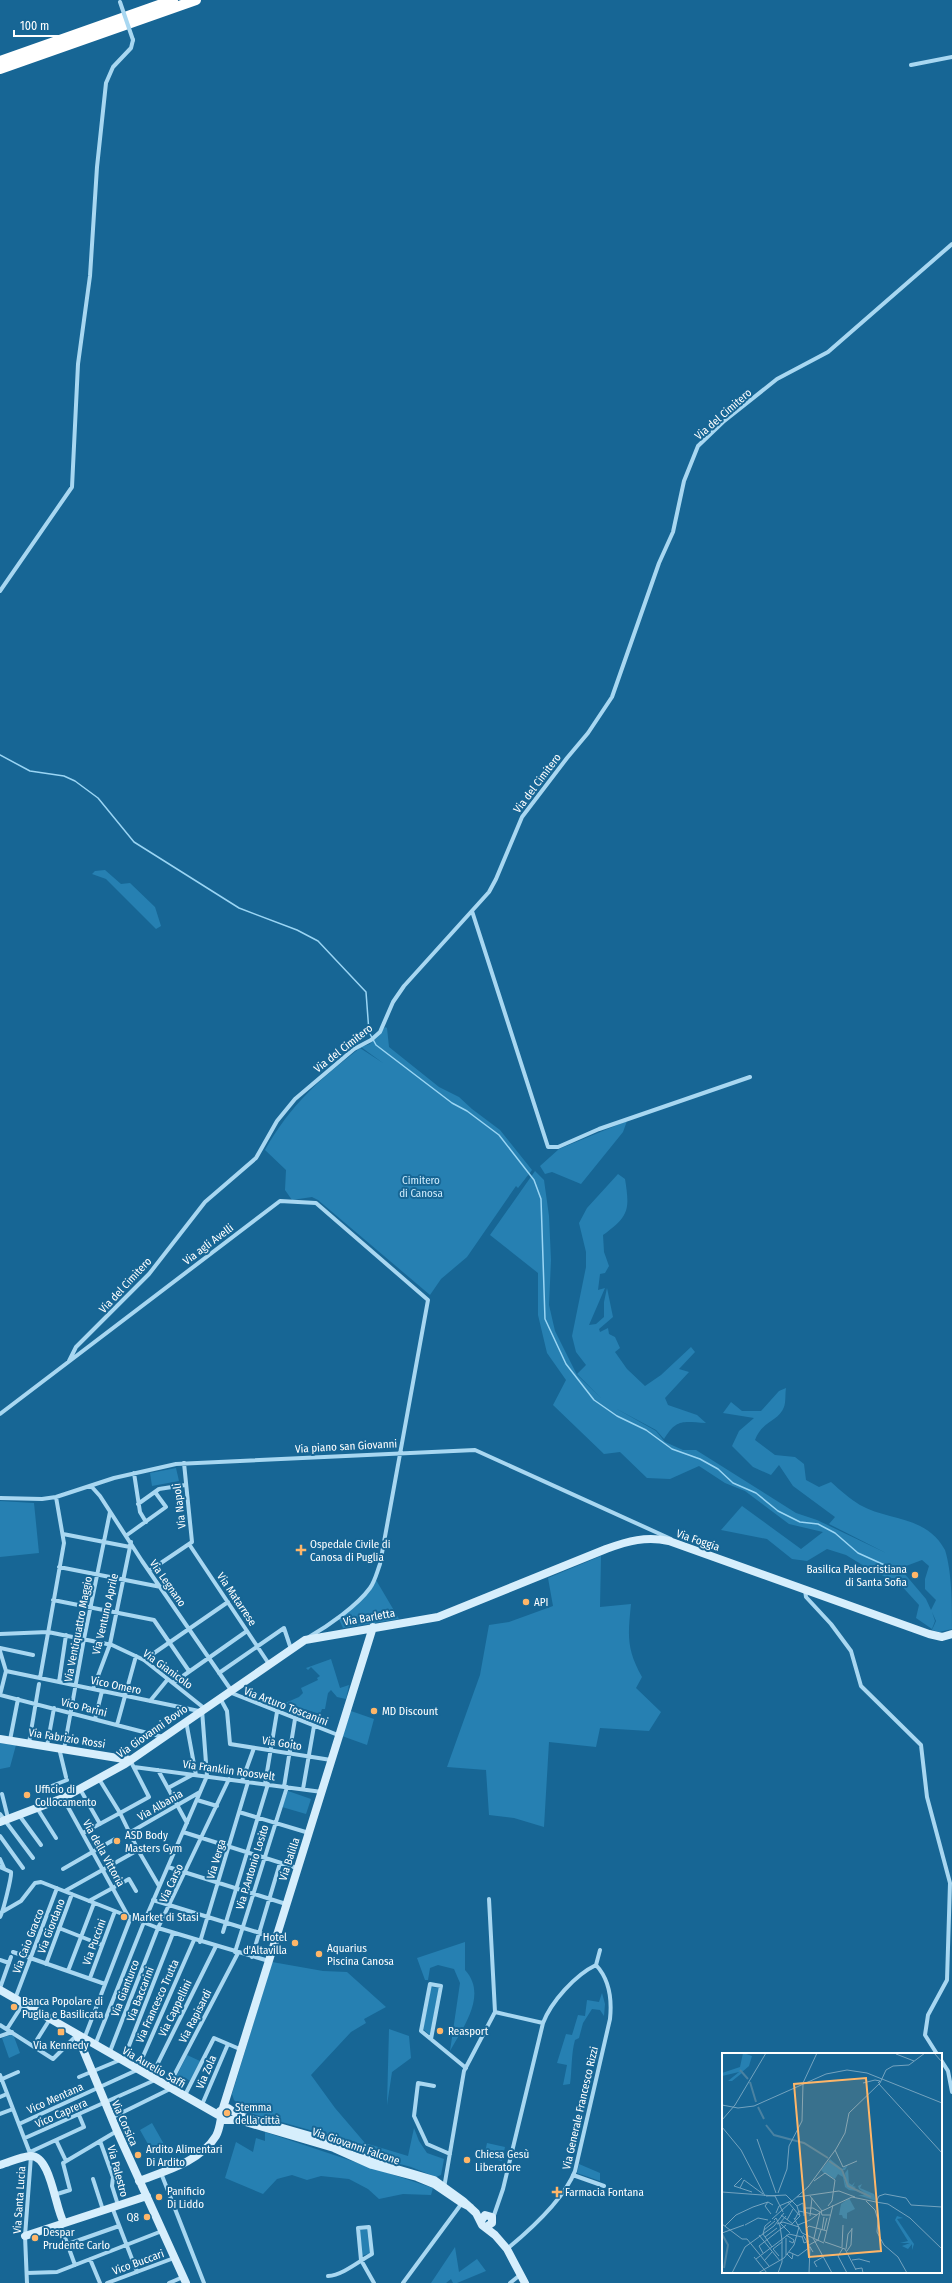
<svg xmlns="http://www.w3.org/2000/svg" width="952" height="2283" font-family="'Fira Sans Condensed',sans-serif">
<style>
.green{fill:#2680b2;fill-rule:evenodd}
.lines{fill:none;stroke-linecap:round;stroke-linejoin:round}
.stream{stroke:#9ad5f4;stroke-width:1.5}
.street{stroke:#a8d7f1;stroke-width:4}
.secondary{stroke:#d6eefc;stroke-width:8}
.highway{stroke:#fff;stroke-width:10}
.street-bridge{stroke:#a8d7f1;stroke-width:4}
.poi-dot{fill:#ffb668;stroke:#176695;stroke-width:1.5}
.labels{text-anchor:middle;stroke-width:4;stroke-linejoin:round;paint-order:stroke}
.street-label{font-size:11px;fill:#fff;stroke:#176695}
.park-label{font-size:11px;fill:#cfecfc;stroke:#176695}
.poi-label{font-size:11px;fill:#fff;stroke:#176695;text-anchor:start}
.inset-river{fill:none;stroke:#4a82a2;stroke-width:2}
.inset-road{fill:none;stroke:#74a3bf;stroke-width:1}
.view{fill:#ffb668;fill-opacity:0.15;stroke:#ffb668;stroke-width:2}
.inset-edge{fill:none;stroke:#fff;stroke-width:2}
</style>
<rect width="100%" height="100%" fill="#176695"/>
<path class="green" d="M105,870L121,884L130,883L155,907L161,926L156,929L106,879L92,874L95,871Z
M385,1027L387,1028L389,1047L439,1087L459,1097L472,1109L500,1130L532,1170L518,1188L516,1186L467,1257L441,1279L430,1295L318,1200L312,1197L292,1200L285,1190L286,1170L265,1150C291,1104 320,1079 360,1048L383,1063L361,1047L370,1044Z
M627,1121L623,1132L581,1184L552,1172L545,1174L540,1166L559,1149Z
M535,1171L544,1180L549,1216L551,1260L549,1305L555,1331L577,1375L601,1398L577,1374L586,1365L576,1352L572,1336L586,1267V1252L579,1223L587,1208L618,1174L625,1179C630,1210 629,1216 603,1235L604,1252L609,1266L605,1273L600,1274L598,1290L605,1288L589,1325L596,1324L604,1317V1302L607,1288L613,1317L599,1329L600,1332L608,1328L609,1334L615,1337L620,1348L615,1352L627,1369L645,1386L661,1375L691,1347L695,1352L679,1369L689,1372L665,1398L668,1405L697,1415L706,1423C683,1422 677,1418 664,1439L656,1430L615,1408L656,1431L665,1442L683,1450H696L796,1513L817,1520L886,1553L829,1524L835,1517L793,1486L779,1465L771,1475L753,1467L732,1446L739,1431L754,1418L723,1413L731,1402L742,1411H761L779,1391L786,1388C785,1394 786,1402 784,1407C779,1421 762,1421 755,1440L775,1455L795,1457L804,1464L806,1480L819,1487L831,1482C840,1490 850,1499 860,1505C888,1521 926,1515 945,1550C952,1572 952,1605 952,1629L939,1632L932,1630L936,1621L932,1612L935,1621L932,1629L916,1618L919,1605L898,1582L874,1572L846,1555L827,1549L807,1561L792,1559L767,1539L721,1530L742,1506L801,1549L823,1532L789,1524L745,1491L725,1483L699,1466L670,1479L647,1478L620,1452L604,1454L553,1405L566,1380L547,1353L538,1315V1273L490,1235ZM922,1560L929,1566L925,1579V1589L936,1600L931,1610L926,1599L904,1573L906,1566Z
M176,1468L179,1481L152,1486L150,1473Z
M0,1501L34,1503L39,1553L0,1557Z
M601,1556L600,1607L631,1604C628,1635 626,1648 642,1677L636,1688L661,1712L649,1731L600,1728L596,1747L549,1742L544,1827L514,1818L489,1815L486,1770L447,1767L480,1675L489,1625L509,1622L553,1606L548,1578Z
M376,1580L399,1619L343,1628L338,1617L370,1591Z
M331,1659L340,1688L349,1685L346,1699L337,1697L331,1690L328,1693L325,1709H322L320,1714L285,1703L299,1697L303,1693L301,1688L318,1680L317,1678L320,1676L311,1667L308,1670L306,1668Z
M351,1711L374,1719L367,1745L342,1736Z
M0,1743L16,1745L10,1767L0,1769Z
M288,1791L311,1799L306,1814L282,1807Z
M465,1942V1970C488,1995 463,2027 450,2051L460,1983L454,1969L438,1965L430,1968L428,1980H425L417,1958Z
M272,1962L323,1971L347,1972L386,2007L364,2019L366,2023L351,2032L311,2075L335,2108L365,2143L408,2156L414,2128L419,2141L427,2153L444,2159L441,2175L436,2177L411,2167L374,2157L331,2136L246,2112L234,2100L232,2094Z
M431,1987L439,1988L430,2035L423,2029Z
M602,1993L605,2004L604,2016L600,2010L592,2009L583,2023L579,2038L575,2040C571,2054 572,2070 570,2084L563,2085L567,2065L557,2063L566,2034L572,2035L578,2015L585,2016L587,2000L599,2002Z
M389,2029L409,2036L411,2058L392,2072L387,2105Z
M13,2034L20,2053L9,2058L2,2038Z
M187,2055L200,2061L190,2081L184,2077L180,2090L172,2085Z
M152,2123L165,2146L153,2153L140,2130Z
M265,2132L433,2188L431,2195L403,2194L379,2199L368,2189L349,2179L321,2176L307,2180L292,2175L277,2179L263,2194L225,2178L236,2142L253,2152L256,2138L265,2141Z
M487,2143L505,2147L502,2161L484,2157Z
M579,2164L600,2173V2181L577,2173Z
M367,2229L370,2253L362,2256L360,2230Z
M455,2247L459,2272L477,2259L486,2271L457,2283H453L451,2279L446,2283H431Z"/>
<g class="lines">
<path class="stream" d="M0,755L30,771L64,776L75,781L98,798L134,842L239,908L297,930L318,941L366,992L369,1032L376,1045L452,1103L467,1111L499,1135L534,1180L541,1199L545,1319L566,1364L594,1400L617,1416L646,1430L672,1449L700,1459L718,1469L733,1483L756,1493L778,1511L800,1522L818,1524L835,1533L858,1553L889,1567"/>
<path class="street" d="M911,65L952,57
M0,591L72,487L78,364L90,276L97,167L106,83L113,67L131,48L133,40
M472,911L548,1147H558L599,1129L750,1077
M69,1361L76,1347L149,1274L205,1202L256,1158L277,1121L295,1099L354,1049L371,1040L380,1032L393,1002L404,986L489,892L496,879L522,817L567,758L588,733L612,697L659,563L673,532L684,481L698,446L723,422L777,379L828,352L952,244
M0,1414L280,1201L316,1203L428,1300L380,1564C377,1572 375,1581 370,1588C357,1606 328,1626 309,1637
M134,1473L140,1512L146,1522
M91,1486L100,1496L142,1561L231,1690
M0,1498L42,1499L56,1497L114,1478L176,1464L475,1450L671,1539
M138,1504L159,1489L185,1485
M63,1534L130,1547
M127,1535L166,1507L155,1492
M189,1544L269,1664
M59,1567L161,1587
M149,1571L192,1542L184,1463
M805,1590L806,1597L831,1624L851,1651L861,1686L921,1745L927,1797L950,1883L947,1980L928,2015L925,2035L937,2054
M53,1600L154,1620L189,1671
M0,1634L48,1632L112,1645L144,1660L204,1708
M0,1648L33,1655
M0,1651L6,1671L0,1695
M144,1660L228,1602
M6,1671L199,1711
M219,1673L284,1628L291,1649
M40,1678L64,1543L56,1497
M59,1682L66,1635
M173,1683L247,1631
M93,1689L110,1644L131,1542
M229,1692L338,1735
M0,1695L163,1737
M220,1698L227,1711L230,1744L331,1760
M150,1701L168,1679
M95,1719L102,1691
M186,1721L196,1775
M117,1725L136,1656
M10,1740L18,1699
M29,1743L39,1684
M47,1746L54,1708
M59,1748L66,1777
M64,1749L84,1639L110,1512
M134,1767L322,1792
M158,1770L187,1823
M99,1779L120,1813L149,1797L130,1760
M242,1781L254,1748
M265,1784L277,1712
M284,1787L295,1719
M168,1788L192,1775
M44,1789L67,1780
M80,1789L100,1824
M303,1789L314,1726
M2,1794L8,1818
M63,1798L128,1916
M197,1800L217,1806
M37,1808L56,1838
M239,1812L309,1833
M0,1814L33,1858
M19,1815L41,1845
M183,1832L297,1868
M83,1833L120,1813L138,1850
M129,1833L200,1792
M0,1836L23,1868
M0,1859L4,1868
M0,1867L11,1872C12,1876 3,1912 0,1917
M168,1867L286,1904
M63,1869L115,1839
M65,1891L138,1850L159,1886
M153,1900L276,1938
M89,1901L129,1879L136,1891
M2,1912L21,1901L35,1883L41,1882L158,1928L269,1961
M59,1928L102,1945
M223,1932L268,1784
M200,1942L248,1782
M13,1952L105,1984
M235,1952L287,1787
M252,1957L280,1863
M0,1960L9,1963
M46,1964L72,1894
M596,1965L600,1950
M68,1971L94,1903
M90,1978L115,1911
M0,1988L11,1957
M15,1999L57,1888
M495,2012L543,2023
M0,2025L53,2059L77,2035
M7,2029L23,2004
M0,2036L12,2032
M84,2039L131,1917
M431,2039L441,1986L430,1984L421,2031L466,2068
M95,2045L144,1922L207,1776L202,1710
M33,2046L50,2019
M109,2054L158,1928L229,1779
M941,2060L948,2071L952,2092
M123,2061L173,1933
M0,2075L31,2156L25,2236L27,2283
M79,2077L120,2060
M151,2077L216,1946
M0,2080L18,2072
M434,2086L418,2083L414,2116L427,2144L450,2154
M168,2087L238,1953
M0,2097L7,2094
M184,2097L214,2038L242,2050
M201,2107L228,2044
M0,2114L13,2109
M111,2118L170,2089
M19,2124L137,2070L194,1940
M25,2138L155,2080
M56,2140L66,2161
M100,2141L113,2177L112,2186L118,2205
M30,2152L84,2127L79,2115
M161,2173L204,2283
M573,2175L604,2186
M93,2179L103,2210
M444,2188L464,2071L495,2012L489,1899
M54,2195L70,2190L63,2163L117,2131
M112,2207L137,2272
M493,2218L503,2189L543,2023C551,2002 575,1975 596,1965
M60,2224L75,2265
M68,2244L119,2226
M507,2249C530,2230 564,2199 575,2171L610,2019C612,2000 609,1979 596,1965
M90,2259L100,2283
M27,2273L57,2272L162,2231
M328,2276C343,2275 359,2261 372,2254L369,2227L358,2228L361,2260L374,2283
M107,2283L174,2258
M169,2283L183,2277
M403,2283L462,2203
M510,2283L520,2275"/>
<path class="secondary" d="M0,1739L130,1760
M0,1822L63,1798L125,1764L305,1640L438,1617L606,1549C628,1541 646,1536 669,1541L929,1634L942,1637L952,1634
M0,1990L220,2116
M77,2035L117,2131L186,2283
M223,2108L373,1627
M0,2165C10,2162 20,2157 30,2156C51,2154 55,2209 64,2223
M139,2181C165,2171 200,2162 216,2136C219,2131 220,2124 221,2118
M470,2207L462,2203L434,2184L417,2177L372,2165L334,2148L239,2120H224L220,2116V2111L228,2108L240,2116L335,2143L373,2162L434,2180L463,2201L476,2213L482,2225L495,2235L507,2249L525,2283
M481,2221L485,2215L492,2217V2223L486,2227
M25,2236L147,2196"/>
<path class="highway" d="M0,61L173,0
M0,69L196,0"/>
<path class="street-bridge" d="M120,2L133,40"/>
</g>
<g class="poi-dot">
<path d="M299 1544h4v4h4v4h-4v4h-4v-4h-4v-4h4z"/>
<circle cx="915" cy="1575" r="4"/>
<circle cx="526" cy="1602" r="4"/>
<circle cx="374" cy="1711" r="4"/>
<circle cx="27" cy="1795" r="4"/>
<circle cx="117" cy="1841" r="4"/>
<circle cx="124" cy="1917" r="4"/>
<circle cx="295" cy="1943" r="4"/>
<circle cx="319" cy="1954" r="4"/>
<circle cx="14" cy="2007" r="4"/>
<circle cx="440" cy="2031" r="4"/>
<rect x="57" y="2028" width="8" height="8" rx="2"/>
<circle cx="227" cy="2113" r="4"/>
<circle cx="138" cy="2155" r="4"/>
<circle cx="467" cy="2160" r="4"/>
<path d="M555 2186h4v4h4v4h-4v4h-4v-4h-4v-4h4z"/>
<circle cx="159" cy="2197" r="4"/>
<circle cx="147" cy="2217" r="4"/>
<circle cx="35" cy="2238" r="4"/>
</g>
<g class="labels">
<g class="street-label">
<text transform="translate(723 414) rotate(-41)" y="4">Via del Cimitero</text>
<text transform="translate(537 783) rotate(-53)" y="4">Via del Cimitero</text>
<text transform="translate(343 1048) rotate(-38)" y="4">Via del Cimitero</text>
<text transform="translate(208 1244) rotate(-37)" y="4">Via agli Avelli</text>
<text transform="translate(125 1285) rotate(-47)" y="4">Via del Cimitero</text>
<text transform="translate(346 1446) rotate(-3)" y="4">Via piano san Giovanni</text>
<text transform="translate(179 1506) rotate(-97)" y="4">Via Napoli</text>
<text transform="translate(698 1540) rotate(19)" y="4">Via Foggia</text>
<text transform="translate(168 1583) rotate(55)" y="4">Via Legnano</text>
<text transform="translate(237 1599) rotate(56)" y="4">Via Matarrese</text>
<text transform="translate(105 1614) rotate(-77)" y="4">Via Ventuno Aprile</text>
<text transform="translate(369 1617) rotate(-10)" y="4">Via Barletta</text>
<text transform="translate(78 1629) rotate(-79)" y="4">Via Ventiquattro Maggio</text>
<text transform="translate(168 1669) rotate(36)" y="4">Via Gianicolo</text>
<text transform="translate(116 1685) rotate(12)" y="4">Vico Omero</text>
<text transform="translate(286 1706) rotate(21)" y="4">Via Arturo Toscanini</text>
<text transform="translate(84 1707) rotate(14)" y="4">Vico Parini</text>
<text transform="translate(152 1731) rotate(-35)" y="4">Via Giovanni Bovio</text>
<text transform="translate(67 1738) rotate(9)" y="4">Via Fabrizio Rossi</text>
<text transform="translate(282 1743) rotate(9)" y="4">Via Goito</text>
<text transform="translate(229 1770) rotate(8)" y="4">Via Franklin Roosvelt</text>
<text transform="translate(160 1805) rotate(-30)" y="4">Via Albania</text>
<text transform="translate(104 1853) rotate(61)" y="4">Via della Vittoria</text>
<text transform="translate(216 1859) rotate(-73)" y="4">Via Verga</text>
<text transform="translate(289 1859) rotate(-72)" y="4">Via Balilla</text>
<text transform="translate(252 1867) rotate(-73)" y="4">Via P.Antonio Losito</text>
<text transform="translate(171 1883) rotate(-65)" y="4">Via Carso</text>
<text transform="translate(51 1926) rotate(-69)" y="4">Via Giordano</text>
<text transform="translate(28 1941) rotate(-69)" y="4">Via Caio Gracco</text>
<text transform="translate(94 1942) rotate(-70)" y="4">Via Puccini</text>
<text transform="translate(125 1988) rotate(-69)" y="4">Via Gianturco</text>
<text transform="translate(140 1994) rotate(-69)" y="4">Via Baccarini</text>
<text transform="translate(157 2001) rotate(-66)" y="4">Via Francesco Trutta</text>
<text transform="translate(175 2008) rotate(-64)" y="4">Via Cappellini</text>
<text transform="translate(195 2016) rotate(-63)" y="4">Via Rapisardi</text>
<text transform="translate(154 2067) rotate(30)" y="4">Via Aurelio Saffi</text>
<text transform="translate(206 2072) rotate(-67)" y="4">Via Zola</text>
<text transform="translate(55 2098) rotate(-24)" y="4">Vico Mentana</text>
<text transform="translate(580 2108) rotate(-77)" y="4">Via Generale Francesco Rizzi</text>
<text transform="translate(61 2113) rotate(-24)" y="4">Vico Caprera</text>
<text transform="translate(125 2123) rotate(66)" y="4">Via Corsica</text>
<text transform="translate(356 2146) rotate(19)" y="4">Via Giovanni Falcone</text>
<text transform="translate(118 2171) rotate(75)" y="4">Via Palestro</text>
<text transform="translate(19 2200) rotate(-86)" y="4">Via Santa Lucia</text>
<text transform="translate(138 2262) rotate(-20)" y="4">Vico Buccari</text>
</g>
<g class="park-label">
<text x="421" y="1184">Cimitero<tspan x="421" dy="13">di Canosa</tspan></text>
</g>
<g class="poi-label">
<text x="310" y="1548">Ospedale Civile di<tspan x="310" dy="13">Canosa di Puglia</tspan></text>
<text x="907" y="1573" text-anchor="end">Basilica Paleocristiana<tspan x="907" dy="13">di Santa Sofia</tspan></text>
<text x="534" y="1606">API</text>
<text x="382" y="1715">MD Discount</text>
<text x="35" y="1793">Ufficio di<tspan x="35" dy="13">Collocamento</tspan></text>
<text x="125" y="1839">ASD Body<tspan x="125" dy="13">Masters Gym</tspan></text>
<text x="132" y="1921">Market di Stasi</text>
<text x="287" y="1941" text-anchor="end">Hotel<tspan x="287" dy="13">d'Altavilla</tspan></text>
<text x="327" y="1952">Aquarius<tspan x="327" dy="13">Piscina Canosa</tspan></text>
<text x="22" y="2005">Banca Popolare di<tspan x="22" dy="13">Puglia e Basilicata</tspan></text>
<text x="448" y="2035">Reasport</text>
<text x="61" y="2049" text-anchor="middle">Via Kennedy</text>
<text x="235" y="2111">Stemma<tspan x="235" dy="13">della città</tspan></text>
<text x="146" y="2153">Ardito Alimentari<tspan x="146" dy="13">Di Ardito</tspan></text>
<text x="475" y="2158">Chiesa Gesù<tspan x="475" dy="13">Liberatore</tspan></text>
<text x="167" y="2195">Panificio<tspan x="167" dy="13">Di Liddo</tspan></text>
<text x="565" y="2196">Farmacia Fontana</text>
<text x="139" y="2221" text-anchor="end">Q8</text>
<text x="43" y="2236">Despar<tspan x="43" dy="13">Prudente Carlo</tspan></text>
</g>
</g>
<g transform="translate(722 2053)">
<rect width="220" height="220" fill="#176695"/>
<path d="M21,0L30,3L27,13L20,19L27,26L20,20L10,28H6L17,19L0,23V20L18,14ZM108,106L120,116L126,112L123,117H120L124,131L123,120L126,116L127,130L130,132L133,129L131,133L134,134L131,136L144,141L137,136L136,133L140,131L138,135L152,141L154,148L136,142H144L134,138L127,137L123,134L121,124L116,121L113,126L102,120L99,117ZM127,145L133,156L125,160V166L121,165L120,162H117L119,151ZM175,163L181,165L175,166L192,191L190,197V191L186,196L180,193L188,190H178L186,188L173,167Z" fill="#2680b2"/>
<path class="inset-river" d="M18,17L26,26M28,29L34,49M36,54L42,66M44,72L52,82L82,90L106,105M107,108L120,117L126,133L149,144M0,181L6,192L2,215"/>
<path class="inset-road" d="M212,0L220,9M174,1L192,8M141,30L153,27L158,28L156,30M157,31L220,100M0,52L16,55L32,53L104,21L125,17L145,20L220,50M0,67L13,52L44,0M0,74L19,97L43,143M35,86L54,140M113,97L121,114L135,108M20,125L12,133L30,139M92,128L103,120L113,127L110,148L106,153M86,134L114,96L123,80L127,60L158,30L164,17L171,13L187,12L203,0M18,135L22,127L41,141M0,139L53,143L61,159M56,140L65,116L67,93L80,68L81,30L95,0M44,143L64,142L75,153L78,163M75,144L117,138L133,144M144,148L153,157L156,167L155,179L162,192L176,204L185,220M46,149L43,153L49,161M66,149L77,162M154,149L166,151L188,165L220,196M75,153L81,150L82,163M82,155H91L98,159M99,158L100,162H108M100,158L130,144L154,149L157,143L163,141L184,145L189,152L220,154M54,160L57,153L69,148M59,162L71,171M64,163L58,170L68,180M88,163L90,145M72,165L80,180L102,190M50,166L87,133M73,166L77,158L95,162M52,167L54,165L58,173L60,187V209L56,220M65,167L71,156M0,171L20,186H25L47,213M55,171L61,169L77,174M23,172L36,165L46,167M69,172L78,163M76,172L88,167L100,158L88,143M3,173L14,162L31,154L46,149L51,152M84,176L87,173L105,178M42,177L53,168M100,177L102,164M102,177L105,165M0,180L22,172M41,181L50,194M41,181L43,173L49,168M37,182L58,208M64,182L72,187L71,190L67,188M81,182L91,199M80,183L82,190L87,188M43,184L55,175M91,185L110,220M92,185L98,159M102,189L111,152M103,189L123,196L134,217M87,192L96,187L99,177M120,194L121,172M121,195L116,203L125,220M124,196L126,181L130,176M125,198L129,192L130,175M67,199L76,203L88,194M41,200L37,193L64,172M65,201L70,206L71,201M64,202V185M57,203L51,196L60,189M32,204L45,220M34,206L67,181L80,184M130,207L137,206L148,209M42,208L50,199M95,214L92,209L101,204M133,216L140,215L141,220M10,220L23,194L52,173L62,160M36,220L62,205L72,192L77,174M87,220L88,194"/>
<path class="view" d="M144,25L159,198L87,204L72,31Z"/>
<rect width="220" height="220" class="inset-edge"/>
</g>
<path d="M14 30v6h72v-6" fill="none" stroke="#ffffff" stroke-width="2"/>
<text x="20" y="30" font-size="12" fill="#ffffff" stroke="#176695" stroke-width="3" paint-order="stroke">100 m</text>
</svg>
